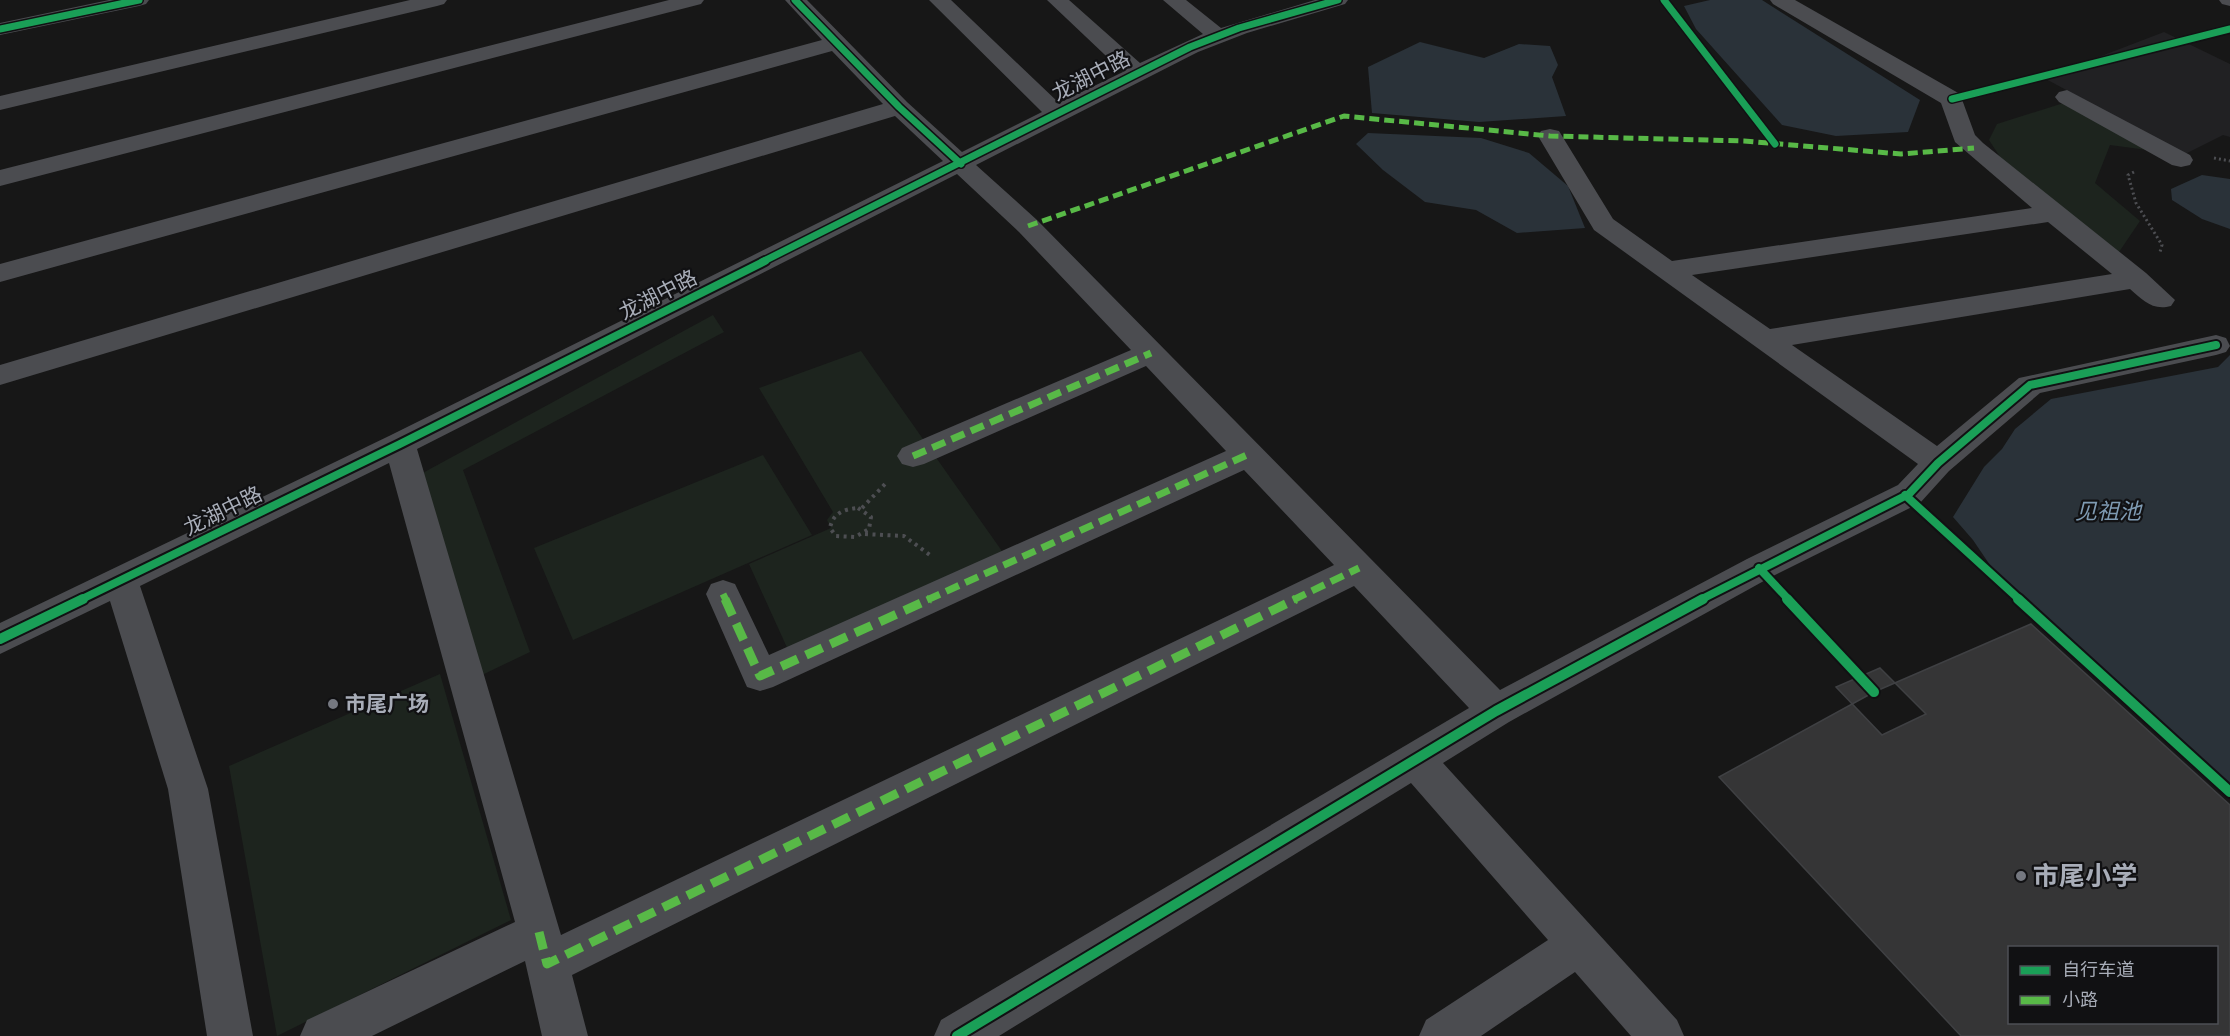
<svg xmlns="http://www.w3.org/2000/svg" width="2230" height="1036" font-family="Ubuntu,'Noto Sans SC',sans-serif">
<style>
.built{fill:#212123}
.green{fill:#1d241e}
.water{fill:#2a3239}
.building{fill:#353536;stroke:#3f4043;stroke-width:1.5;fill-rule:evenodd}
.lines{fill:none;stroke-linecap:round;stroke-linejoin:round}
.path-far1{stroke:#4d4e52;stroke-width:3;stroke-dasharray:2 3;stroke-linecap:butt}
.path{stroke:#4d4e52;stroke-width:4;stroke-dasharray:3 4.5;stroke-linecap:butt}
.minor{fill:#4b4c50;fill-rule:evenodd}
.quiet-far2{stroke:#58b947;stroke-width:5;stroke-dasharray:10 5;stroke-linecap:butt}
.quiet-far1{stroke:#58b947;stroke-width:7;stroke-dasharray:14 7;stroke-linecap:butt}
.quiet{stroke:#58b947;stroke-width:9;stroke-dasharray:18 9;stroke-linecap:butt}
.cycleway-far2-casing{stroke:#111113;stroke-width:10}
.cycleway-far1-casing{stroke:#111113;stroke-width:12}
.cycleway-casing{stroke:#111113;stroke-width:14}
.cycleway-far2{stroke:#1a9f57;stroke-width:7}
.cycleway-far1{stroke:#1a9f57;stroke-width:8}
.cycleway{stroke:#1a9f57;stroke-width:10}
.poi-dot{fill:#757880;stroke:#111113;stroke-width:2}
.labels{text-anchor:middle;stroke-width:4.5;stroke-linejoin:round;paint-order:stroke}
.street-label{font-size:21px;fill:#a8adb8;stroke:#111113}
.poi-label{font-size:21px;font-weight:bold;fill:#a8adb8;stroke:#111113;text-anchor:start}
.water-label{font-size:22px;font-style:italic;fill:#7f9bb3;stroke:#111113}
.near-poi-label{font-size:26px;font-weight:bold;fill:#a8adb8;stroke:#111113;text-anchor:start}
</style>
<rect width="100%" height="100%" fill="#171717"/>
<path class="built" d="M2164,32L2230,64V137L2223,135L2185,154L2044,78Z"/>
<path class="green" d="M2070,101L2162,152L2110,145L2095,183L2140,221L2119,252L2002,160L1989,140L1997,124Z
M713,315L724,332L463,470L530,652L482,675L419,475Z
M861,351L1004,554L789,652L749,564L831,528L827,520L833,512L759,388Z
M763,455L812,535L573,640L534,548Z
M440,674L511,920L277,1036L229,766Z"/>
<path class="water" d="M1710,0H1762L1920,100L1908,132L1836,136L1782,125L1696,29L1684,6Z
M1420,42L1484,58L1519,44L1550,46L1558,65L1552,77L1566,116L1479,122L1372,113L1368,67Z
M1368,133L1481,138L1529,153L1568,186L1585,228L1517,233L1476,210L1425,202L1383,170L1356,144Z
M2202,175L2230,179V229L2202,219L2172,200L2171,189Z
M2230,355V796L1994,571L1973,540L1953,517L1984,467L2002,449L2015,429L2051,399L2218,367Z"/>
<path class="building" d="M2031,624L2230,805V1036H1961L1719,777L1874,692ZM2010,948H2216V1022H2010Z
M1880,668L1926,714L1882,735L1836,687Z"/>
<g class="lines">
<path class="path-far1" d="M2079,67L2221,32
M1986,90L2037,77
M2214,158L2230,161
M2134,172L2128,175L2136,203L2162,245L2160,252"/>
<path class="path" d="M858,508L871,517L869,529L855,537L836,536L830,528C833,513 844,509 858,508Z
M862,508L888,481
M865,534L904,536L930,555"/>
<path class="minor" d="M109,0H149L146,4L139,6L0,35V23Z
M410,0H447L444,4L437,6L0,110V96Z
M669,0H704L701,4L0,186V170Z
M785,0H807L907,102L962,152L1042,112L929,0H951L1059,103L1123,72L1047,0H1069L1140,63L1203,34L1163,0H1186L1221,28L1315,0H1348L1345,4L1247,33L1198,52L976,165L1037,220L1500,690L1747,559L1898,485L1918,464L1594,230L1538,136L1541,131L1550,129L1559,131L1613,219L1672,261L2032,208L1955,142L1941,103L1773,4L1770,0H1795L1960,94L1975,135L1983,143L2146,273L2175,300L2171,306C2152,311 2143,300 2130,289L1792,345L1937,446L2019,378L2216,335L2226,338L2230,346L2226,352L2216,355L2040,393L1949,471L1920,503L1771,577L1509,722L1443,763L1677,1020L1684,1036H1631L1575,972L1481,1036H1419L1426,1020L1548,940L1411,783L999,1036H934L941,1020L1469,708L1354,586L572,975L588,1036H542L525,961L372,1036H300L307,1020L515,922L389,463L140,586L208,789L253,1036H207L168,789L110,601L0,654V623L389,436L943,161L895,116L0,385V365L883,104L832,51L0,282V264L822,40ZM957,174L1019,232L1131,350L902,448L897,456L902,464L913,467L924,464L1146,366L1226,451L769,655L735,584L723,580L711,584L706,594L747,687L760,691L773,687L1244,470L1334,565L561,935L417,449ZM2048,222L2112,274L1770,329L1692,275Z
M2219,0H2230V6L2222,4Z
M2067,90L2190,155L2193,160L2190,165L2181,167L2172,165L2059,102L2055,97L2059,92Z"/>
<path class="quiet-far2" d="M1028,226L1344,116L1550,136L1744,141L1901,154L1974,148"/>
<path class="quiet-far1" d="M913,456L1151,353
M723,594L726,600
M927,600L1249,454
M1293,600L1359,568"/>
<path class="quiet" d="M725,599L760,676L930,599
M539,932L547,964L1296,599"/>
<defs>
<path id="cycleway-far2" d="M795,0L899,107L961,164
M1664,0L1775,144
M0,29L139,0
M1952,99L2230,29
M762,262L1190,47L1239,28L1338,0"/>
<path id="cycleway-far1" d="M1905,495L2020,600
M1759,568L1789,600
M80,600L400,444L765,261
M1700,600L1909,494L1938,463L2030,385L2216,345"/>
<path id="cycleway" d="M1787,599L1874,692
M2018,599L2230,792
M0,639L83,599
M957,1036L1496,711L1703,599"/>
</defs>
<use href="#cycleway-far2" class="cycleway-far2-casing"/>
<use href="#cycleway-far1" class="cycleway-far1-casing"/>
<use href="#cycleway" class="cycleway-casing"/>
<use href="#cycleway-far2" class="cycleway-far2"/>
<use href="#cycleway-far1" class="cycleway-far1"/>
<use href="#cycleway" class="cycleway"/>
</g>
<g class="poi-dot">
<circle cx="333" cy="704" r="6"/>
<circle cx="2021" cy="876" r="6"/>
</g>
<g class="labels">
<g class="street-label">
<text transform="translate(1091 76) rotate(-27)" y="7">龙湖中路</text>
<text transform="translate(658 295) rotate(-27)" y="7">龙湖中路</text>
<text transform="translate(223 511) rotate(-26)" y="7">龙湖中路</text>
</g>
<g class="poi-label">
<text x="345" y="711">市尾广场</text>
</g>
<g class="water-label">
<text x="2108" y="519">见祖池</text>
</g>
<g class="near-poi-label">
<text x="2033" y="885">市尾小学</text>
</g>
</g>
<rect x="2008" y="946" width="210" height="78" fill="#111113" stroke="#4d4f55" stroke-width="1.5"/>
<rect x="2020" y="966" width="30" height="9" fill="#1a9f57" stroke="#4d4f55" stroke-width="1.5"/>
<text x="2062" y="976" font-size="18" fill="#a8adb8">自行车道</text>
<rect x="2020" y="996" width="30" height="9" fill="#58b947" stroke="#4d4f55" stroke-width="1.5"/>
<text x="2062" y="1006" font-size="18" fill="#a8adb8">小路</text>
</svg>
